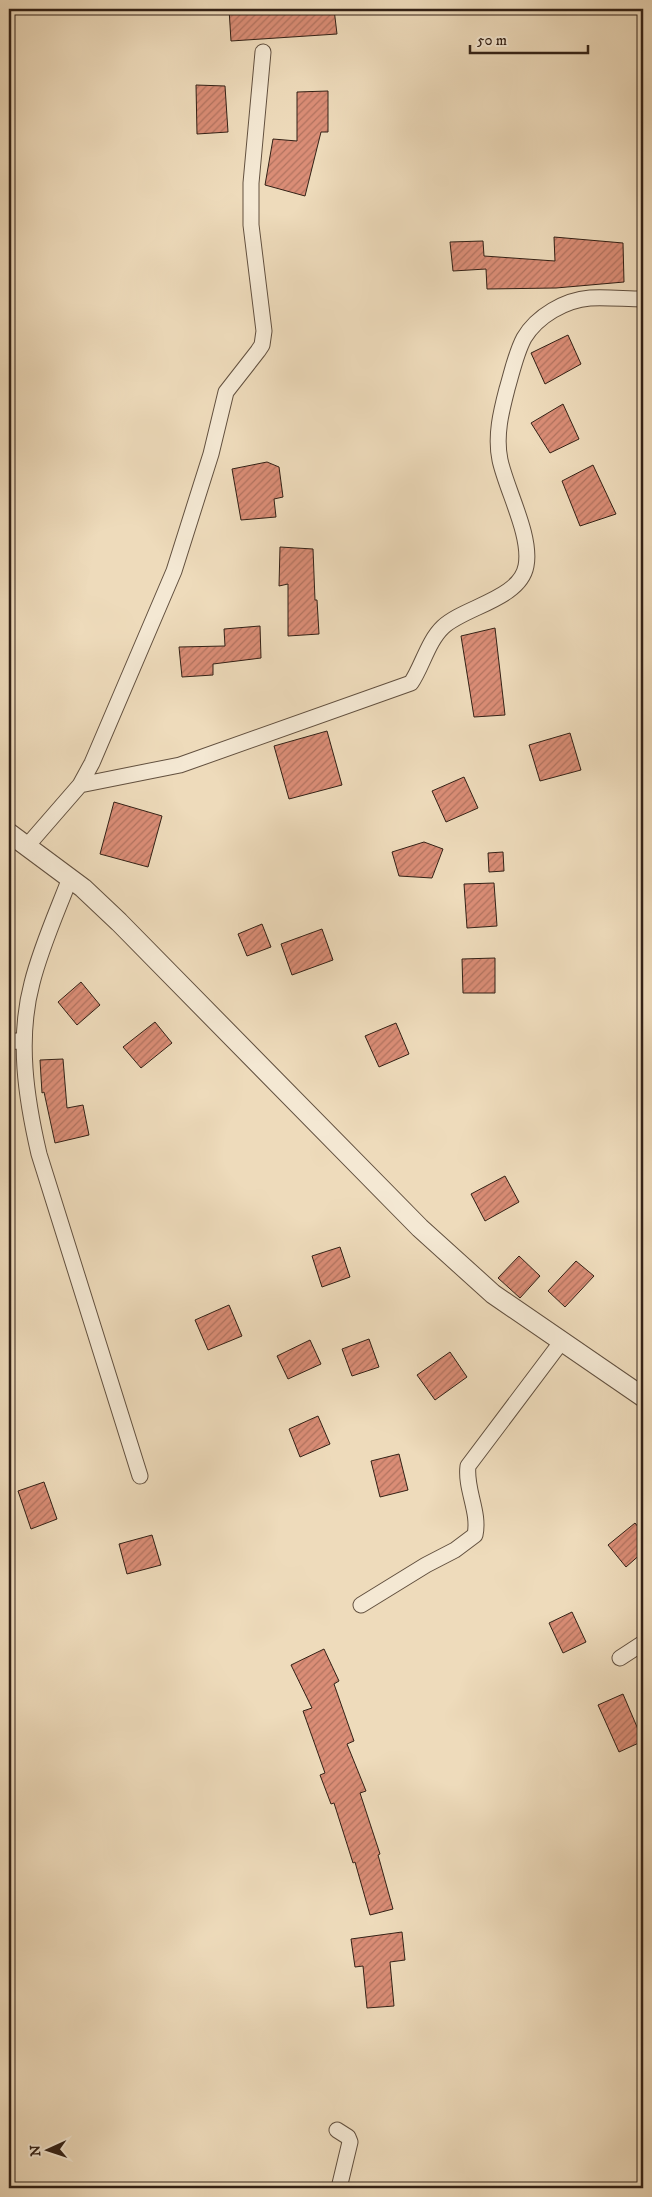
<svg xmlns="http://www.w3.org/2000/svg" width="652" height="2197" font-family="'IM FELL DW Pica',serif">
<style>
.building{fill:url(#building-hatch);stroke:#332116}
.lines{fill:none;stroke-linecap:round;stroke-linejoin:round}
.minor-casing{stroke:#62503f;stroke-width:17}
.tertiary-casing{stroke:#62503f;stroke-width:21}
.minor{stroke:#f4e8d3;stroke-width:15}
.tertiary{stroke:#f4e8d3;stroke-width:19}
</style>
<defs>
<pattern id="building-hatch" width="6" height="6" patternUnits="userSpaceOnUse" patternTransform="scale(1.25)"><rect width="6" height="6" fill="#da8d76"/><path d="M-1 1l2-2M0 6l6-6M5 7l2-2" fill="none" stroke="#b17360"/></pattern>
</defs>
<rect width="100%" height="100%" fill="#eedbbb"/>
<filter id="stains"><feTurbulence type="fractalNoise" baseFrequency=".004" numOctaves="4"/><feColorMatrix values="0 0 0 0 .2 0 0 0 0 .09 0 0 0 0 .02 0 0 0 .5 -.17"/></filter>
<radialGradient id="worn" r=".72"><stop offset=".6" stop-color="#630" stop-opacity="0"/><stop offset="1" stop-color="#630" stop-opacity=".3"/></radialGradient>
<path class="building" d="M229,9H334L337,34L231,41Z
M196,85L225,86L228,132L197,134Z
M328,91V132H321L305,196L265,185L273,139L297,141V92Z
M554,237L623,243L624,282L556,288L487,289L486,269L453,271L450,242L483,241L484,256L555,261Z
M568,335L581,364L545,384L531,353Z
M563,404L579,439L550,453L531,423Z
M267,462L279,467L283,497L274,499L276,517L241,520L232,469Z
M593,465L616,514L580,526L562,481Z
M280,547L313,549L315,600H317L319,634L288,636V584L279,586Z
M260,626L261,658L213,664V675L182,677L179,647L225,646L224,629Z
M495,628L505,715L474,717L461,636Z
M327,731L342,785L289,799L274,746Z
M570,733L581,770L540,781L529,745Z
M464,777L478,808L446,822L432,791Z
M114,802L162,816L148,867L100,854Z
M424,842L443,849L432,878L399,876L392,852Z
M503,852L504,871L489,872L488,853Z
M494,883L497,926L467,928L464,884Z
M262,924L271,947L247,956L238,934Z
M322,929L333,960L292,975L281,944Z
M495,958V993H463L462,959Z
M81,982L100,1005L77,1025L58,1002Z
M155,1022L172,1043L141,1068L123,1047Z
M396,1023L409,1054L379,1067L365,1036Z
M63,1059L67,1108L83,1105L89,1135L55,1143L44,1092L42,1093L40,1060Z
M505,1176L519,1202L485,1221L471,1194Z
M340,1247L350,1277L322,1287L312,1256Z
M519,1256L540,1276L520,1298L498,1278Z
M576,1261L594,1276L565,1307L548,1291Z
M229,1305L242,1336L208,1350L195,1320Z
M369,1339L379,1367L352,1376L342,1349Z
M310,1340L321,1364L288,1379L277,1356Z
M450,1352L467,1377L435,1400L417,1375Z
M318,1416L330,1444L300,1457L289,1429Z
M399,1454L408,1490L380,1497L371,1461Z
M44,1482L57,1519L31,1529L18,1491Z
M635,1523L643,1533V1552L626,1567L608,1545Z
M152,1535L161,1565L127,1574L119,1544Z
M572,1612L586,1642L563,1653L549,1623Z
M324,1649L339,1681L334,1684L354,1741L347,1744L366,1791L360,1793L380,1854L378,1855L393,1909L370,1915L355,1862L353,1863L334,1803L331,1804L320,1775L325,1773L303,1711L312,1708L291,1665Z
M623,1694L643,1741L619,1752L598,1705Z
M402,1932L405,1960L390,1962L394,2006L367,2008L363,1966L355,1967L351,1939Z"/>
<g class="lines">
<defs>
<path id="minor" d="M80,785L180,765L411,683C422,667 428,641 443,627C464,607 520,599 526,566C532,536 506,489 500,460C495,436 501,412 507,389C512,372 516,353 524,338C537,316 565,300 590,298C608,297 626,299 643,299
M27,846L80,785L92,763L174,571L211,454L226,392L258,351L262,345L264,331L251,225V183L263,52
M70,878C57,912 41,947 32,983C17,1039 26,1098 39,1154L140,1476
M9,1042L24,1040
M361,1605L426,1565L455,1550L475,1535C480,1512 465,1489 468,1466L562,1341
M620,1658L643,1643
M337,2130L348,2137L350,2142L339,2188"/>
<path id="tertiary" d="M9,833L83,888L119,922L420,1228L493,1294L643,1397"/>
</defs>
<use href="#minor" class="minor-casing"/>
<use href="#tertiary" class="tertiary-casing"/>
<use href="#minor" class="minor"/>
<use href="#tertiary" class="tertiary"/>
</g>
<rect width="652" height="2197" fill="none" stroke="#eedbbb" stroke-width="30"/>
<rect x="10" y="10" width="632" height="2177" fill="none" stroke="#332116" stroke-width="2.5"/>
<rect x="15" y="15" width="622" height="2167" fill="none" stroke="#332116"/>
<g transform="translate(48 2150) rotate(267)" stroke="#f4e8d3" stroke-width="4" paint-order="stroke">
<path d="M0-4L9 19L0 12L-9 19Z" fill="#332116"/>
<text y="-8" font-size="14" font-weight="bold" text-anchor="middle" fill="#332116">N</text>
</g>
<path d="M470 45v8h118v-8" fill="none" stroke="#332116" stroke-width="2.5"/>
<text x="477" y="45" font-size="15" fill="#332116" stroke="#f4e8d3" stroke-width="4" paint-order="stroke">50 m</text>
<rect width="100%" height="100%" filter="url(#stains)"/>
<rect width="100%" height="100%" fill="url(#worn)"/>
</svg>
